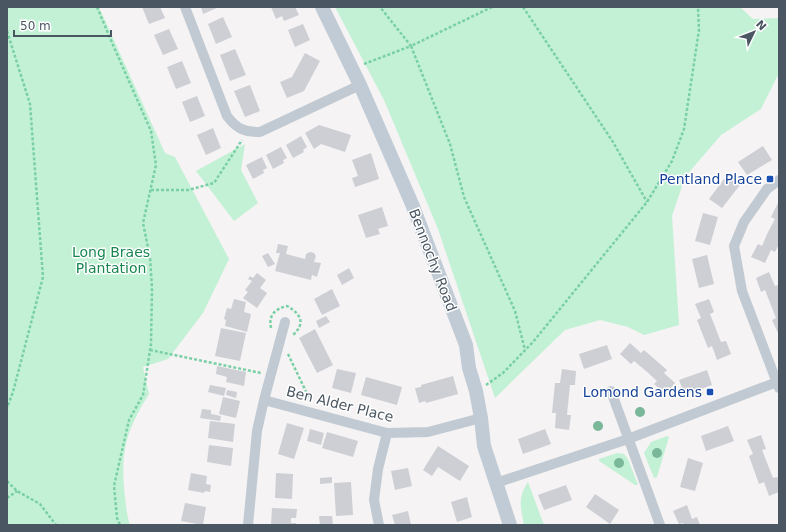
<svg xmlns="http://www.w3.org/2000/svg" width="786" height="532" font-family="'DejaVu Sans',sans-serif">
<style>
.green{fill:#c3f1d5}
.building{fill:#cdcfd5}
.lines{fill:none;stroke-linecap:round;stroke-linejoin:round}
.path{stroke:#7ad0a6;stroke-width:2.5;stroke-dasharray:3 2;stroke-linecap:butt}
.street{stroke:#c1cad2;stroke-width:10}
.secondary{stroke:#c1cbd6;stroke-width:14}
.tree{fill:#7bb799}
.transit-dot{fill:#1a4fb4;stroke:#fff;stroke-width:1.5}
.labels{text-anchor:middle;stroke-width:3;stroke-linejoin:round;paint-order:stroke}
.transit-label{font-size:14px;fill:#164399;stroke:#fff;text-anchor:end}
.park-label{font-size:14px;fill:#17864f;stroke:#fff}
.street-label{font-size:14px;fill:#4a5661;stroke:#fff}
</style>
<rect width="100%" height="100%" fill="#f5f3f3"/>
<path class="green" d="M7,7H99L165,153L175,157L229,259L203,313L168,359L143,367L149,394C125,432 120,454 125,497C126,507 127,516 130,525H7Z
M335,7H740L753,19L779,18V73L761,109L721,135L685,177L672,216L679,325L644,335L628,327L600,320L565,330L495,398L438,229L384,100Z
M245,144L241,170L258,203L234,221L196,171Z
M667,436L669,437L657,477L654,478L644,453L651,442Z
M617,453L624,454L628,459L638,485H635L599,461V459Z
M528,482L544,525H524C521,508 517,498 528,482Z"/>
<path class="building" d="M142,7H160L165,18L149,24Z
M201,7H219L203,14Z
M271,7H295L299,15L284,21L282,16L276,19Z
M223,17L232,37L216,44L208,24Z
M303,24L310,40L295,47L288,30Z
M169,29L178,49L163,55L154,35Z
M235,49L246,75L230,81L220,55Z
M305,53L320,61L304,91L287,98L280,82L292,77Z
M182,61L191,83L176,89L167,67Z
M250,85L260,111L245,117L234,91Z
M197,96L205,116L190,122L182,102Z
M319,125L351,135L345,152L321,144L314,149L305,133Z
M213,128L221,148L206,155L197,135Z
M301,136L307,147L303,150L304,152L293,158L286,145Z
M763,146L772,160L747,175L738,162Z
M281,147L287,158L283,160L284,163L273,169L266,155Z
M371,153L379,179L355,187L352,178L358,176L352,160Z
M262,157L267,168L263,170L264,173L253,179L246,165Z
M727,175L740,185L722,208L709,199Z
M778,203L779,204V244L775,252L771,250L765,263L751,257L758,244L762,246L768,232L775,219L771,217Z
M382,207L388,226L378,229L380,234L366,238L358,215Z
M703,213L718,217L710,245L695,241Z
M278,244L288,246L286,254L305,259L306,254L310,252L314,253L316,256L314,262L321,263L317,277L312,275L311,280L275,271L280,253H276Z
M268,253L275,264L268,267L262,256Z
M707,255L714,284L699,288L692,259Z
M349,268L354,278L342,285L337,275Z
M769,272L775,286L779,285V333H778L772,320L776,318L765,290L761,292L756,278Z
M257,273L266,280L260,288L267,293L257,308L243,298L248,292L245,290L252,281L248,279L250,276L253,278Z
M332,289L340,306L322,315L314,299Z
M234,299L246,302L244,312L251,314L247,332L225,326L226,320L224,319L227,308L231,309Z
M709,299L714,312L710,314L721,342L726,341L731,354L717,360L712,346L708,348L697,320L701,318L695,304Z
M326,316L330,322L319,328L316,321Z
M221,328L246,333L240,361L215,356Z
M315,329L333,365L317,373L299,338Z
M630,343L641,353L644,350L667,370L664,373L675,383L665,394L654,384L657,381L646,371L634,361L631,364L620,354Z
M607,345L612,359L584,369L579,354Z
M217,366L246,372L244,386L226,382L227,377L216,374Z
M337,369L356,373L351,393L332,388Z
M562,369L576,371L575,385H570L567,415H571L569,430L555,428L556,413H552L555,383H560Z
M707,370L712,385L685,395L679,380Z
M453,376L458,394L426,403L425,401L419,403L415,388L421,387V385Z
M366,377L402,387L397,405L361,395Z
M210,385L226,388L224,396L208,392Z
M227,390L237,392L236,398L226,395Z
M223,397L240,401L236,418L219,414Z
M202,409L211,410V414L221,416L220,421L200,418Z
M210,421L235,424L233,442L208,438Z
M287,423L304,428L294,459L278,454Z
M728,426L734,441L706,451L701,436Z
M310,429L324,433L321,445L307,441Z
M545,429L551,444L523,454L518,439Z
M327,432L358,441L353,457L322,448Z
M761,435L766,449L762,450L773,478L777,477L779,481V492L769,496L764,482L759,484L749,456L753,454L747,440Z
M209,445L233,448L231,466L207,462Z
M438,446L469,466L460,481L438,467L432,476L423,470Z
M688,458L703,463L695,491L680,487Z
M408,468L412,486L395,490L391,471Z
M191,473L207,476L206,484L211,485L210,492L205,491L204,493L188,490Z
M276,473L293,474L292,499L275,498Z
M332,477V483L320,484V478Z
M351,482L353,515L336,516L334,483Z
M566,485L572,500L544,510L538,495Z
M595,494L619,510L610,524L586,507Z
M467,497L472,517L457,522L451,502Z
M185,503L206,507L203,525L181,521Z
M687,505L692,519L697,517L700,525H684L683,523L679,524L673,511Z
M272,508L297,509L296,518H291V523H296V525H271Z
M408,511L411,525H395L392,515Z
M319,516H332L333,525H320Z"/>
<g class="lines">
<path class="path" d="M97,7L113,45L151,131L156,165L143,223L150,257L152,288L151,344L143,395L129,420L114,486L117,518L120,525
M492,7L411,46L450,144L464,197L515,311L525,350
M523,7L613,142L647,202
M7,31L30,104L43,277L13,392L7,408
M364,64L411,46L380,7
M151,190H188L214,183L242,140
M271,328C268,314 276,309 287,306C301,314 306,323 293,335
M150,350L261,373
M288,354L311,402
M486,385L503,373L533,342L647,202L672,161L684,129L699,30L698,7
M7,481L17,491L40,504L56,525
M7,498L17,491"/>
<path class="street" d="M185,7L227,116C237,129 244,132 260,132L360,85
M779,180L767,189L744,222L734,246L742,291L779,388
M611,391L660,525
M264,400L387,433L428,432L481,418
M496,483L628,439L777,382
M248,525L257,431L264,400L285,322
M379,525L374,500L378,469L387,433"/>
<path class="secondary" d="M322,7L360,85L412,204L466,345L469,368L476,391L481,418L484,446L510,525"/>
</g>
<g class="tree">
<circle cx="640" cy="412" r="5"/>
<circle cx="598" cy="426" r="5"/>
<circle cx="657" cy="453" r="5"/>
<circle cx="619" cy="463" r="5"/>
</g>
<g class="transit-dot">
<rect x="766" y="175" width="8" height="8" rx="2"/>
<rect x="706" y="388" width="8" height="8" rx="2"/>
</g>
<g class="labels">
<g class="transit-label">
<text x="762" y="184">Pentland Place</text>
<text x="702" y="397">Lomond Gardens</text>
</g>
<g class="park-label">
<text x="111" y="257">Long Braes<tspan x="111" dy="16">Plantation</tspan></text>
</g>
<g class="street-label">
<text transform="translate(433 260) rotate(69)" y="5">Bennochy Road</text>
<text transform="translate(340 404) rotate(14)" y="5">Ben Alder Place</text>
</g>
</g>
<rect width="786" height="532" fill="none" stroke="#4a5661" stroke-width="16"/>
<g transform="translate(754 32) rotate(47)" stroke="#ffffff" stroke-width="3" paint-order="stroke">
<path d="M0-3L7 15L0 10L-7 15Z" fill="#4a5661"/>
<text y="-6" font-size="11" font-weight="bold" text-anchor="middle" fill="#4a5661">N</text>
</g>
<path d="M14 30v6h97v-6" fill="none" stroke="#4a5661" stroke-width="2"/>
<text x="20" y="30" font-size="12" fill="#4a5661" stroke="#ffffff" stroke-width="3" paint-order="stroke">50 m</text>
</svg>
